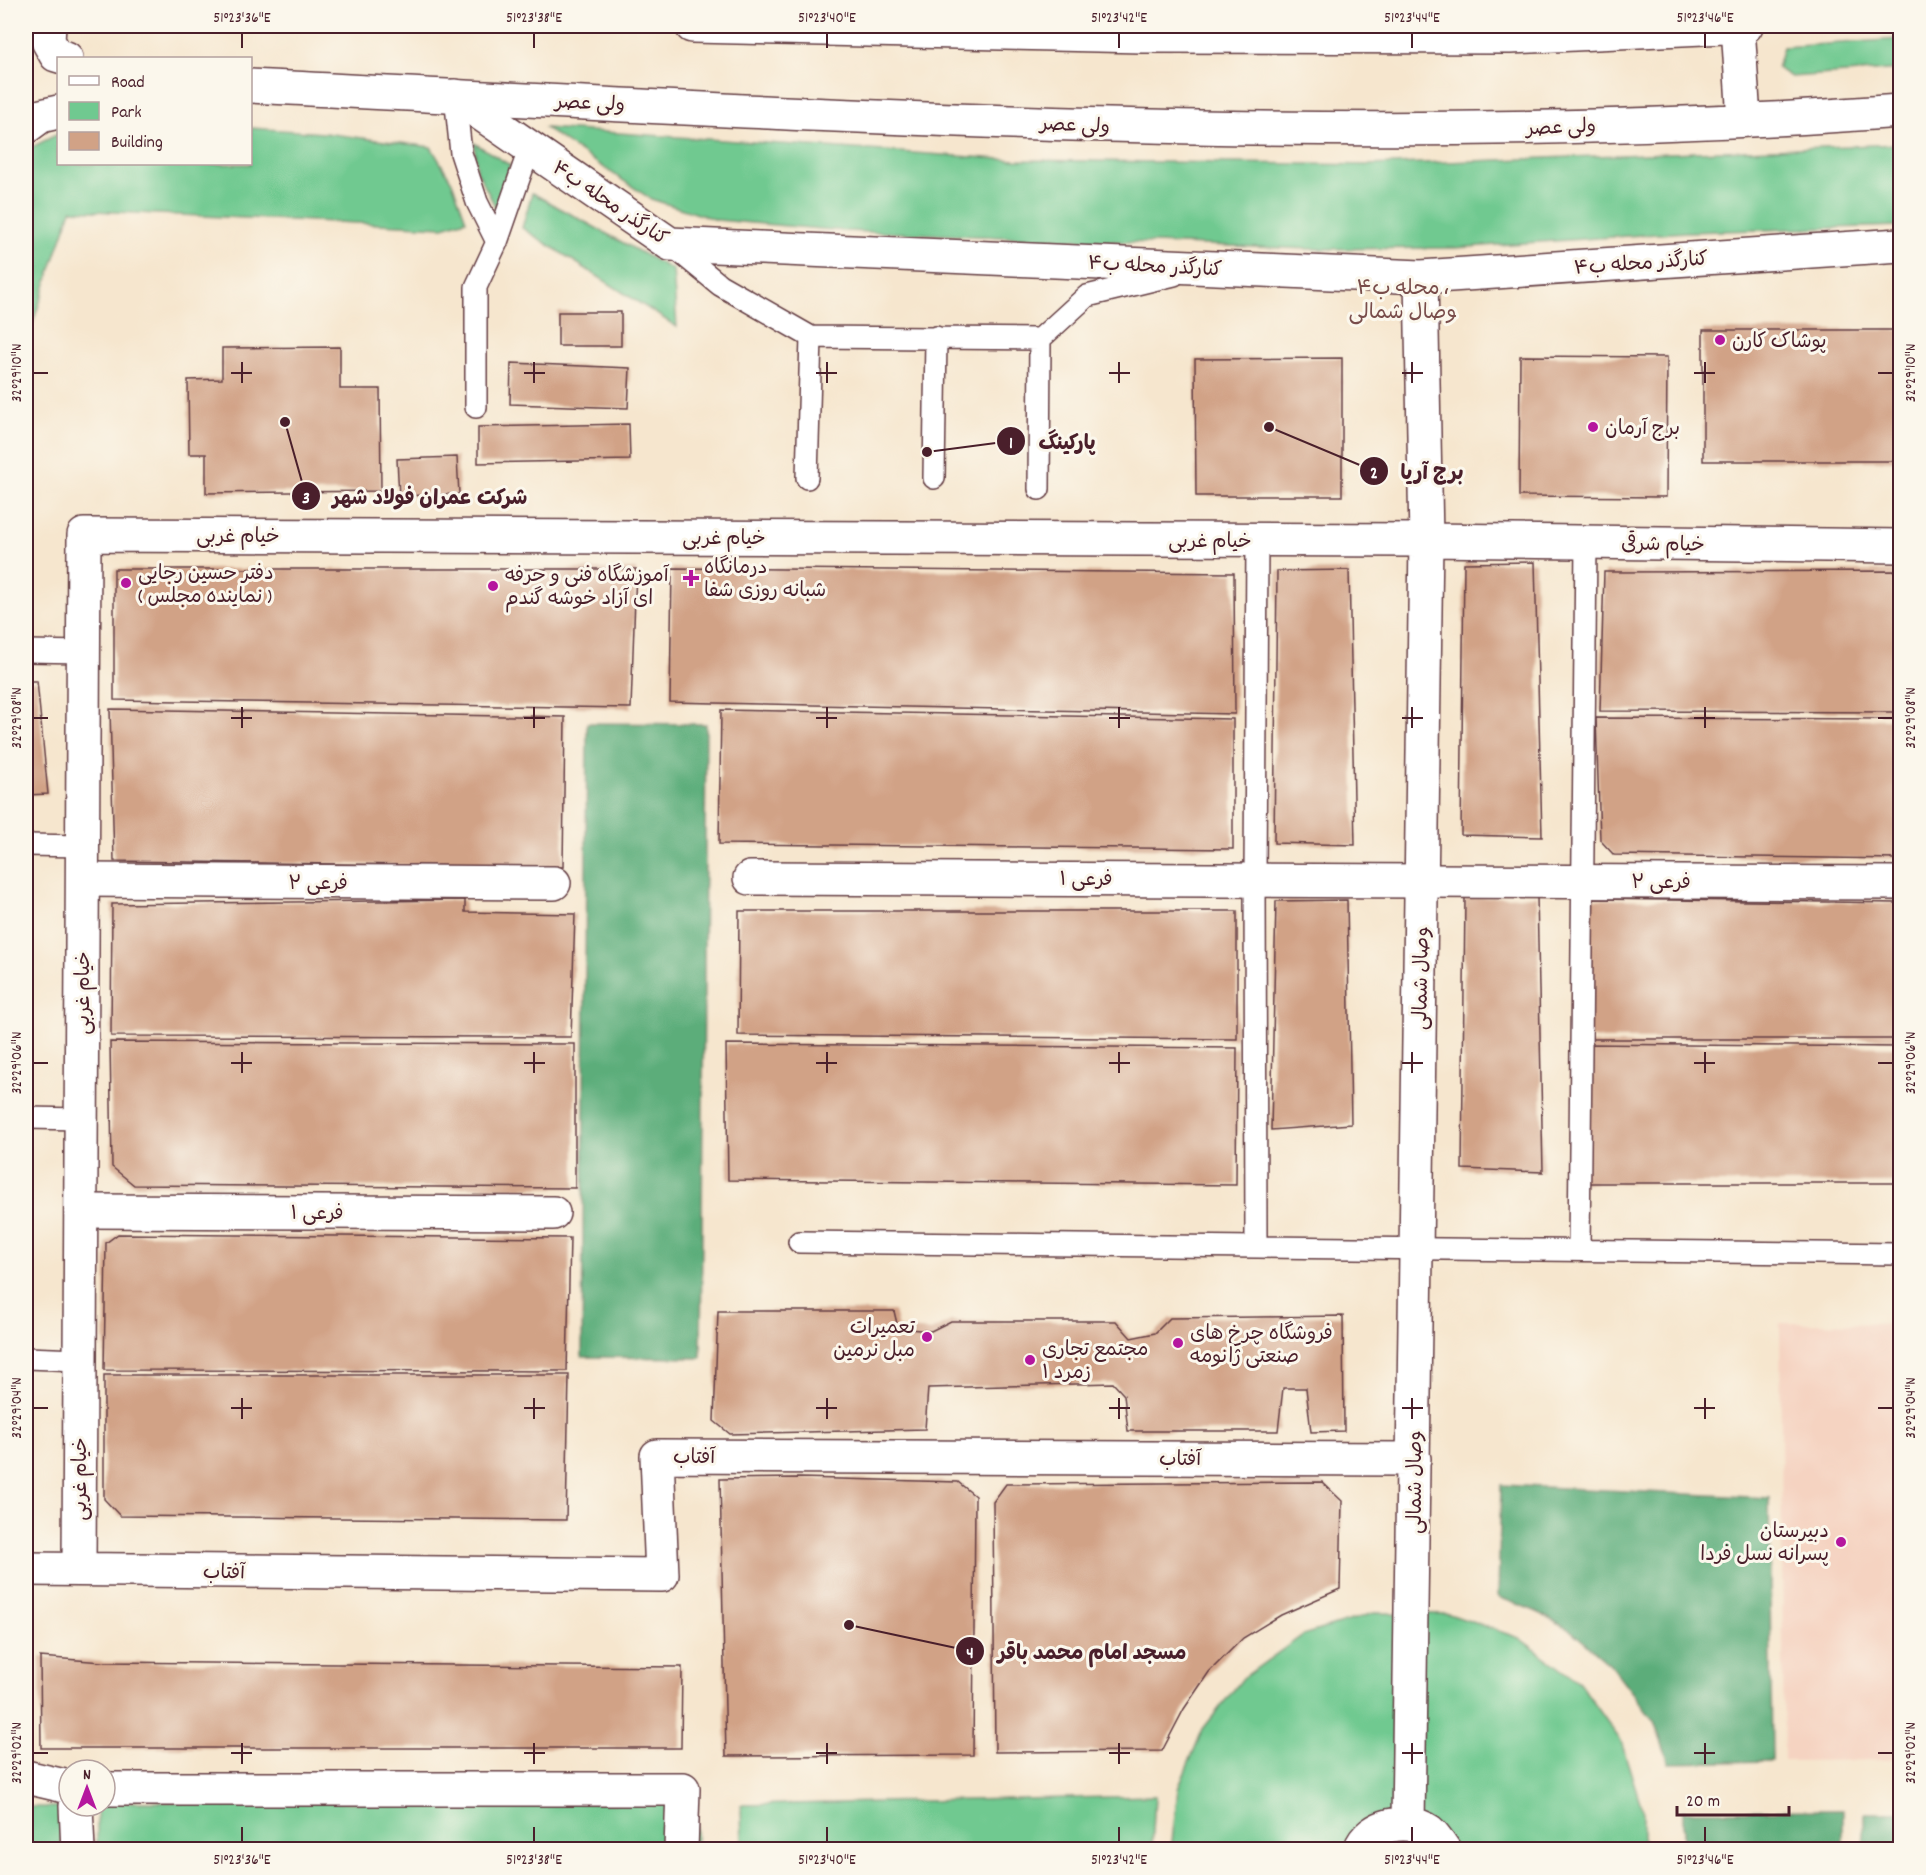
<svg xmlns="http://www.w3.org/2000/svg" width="1926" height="1875" font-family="Dekko,'Playpen Sans Arabic',sans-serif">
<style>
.built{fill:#f5d3c1}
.green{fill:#70c990;stroke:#5d745e;stroke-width:1.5}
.forest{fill:#5cad7a;stroke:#536652;stroke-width:1.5}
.building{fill:#d1a286}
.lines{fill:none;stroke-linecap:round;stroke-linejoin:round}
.service-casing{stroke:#643d43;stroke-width:24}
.minor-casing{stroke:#643d43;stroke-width:36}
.tertiary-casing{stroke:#643d43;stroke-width:36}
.secondary-casing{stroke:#643d43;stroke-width:36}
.service{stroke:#fff;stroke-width:21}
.minor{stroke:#fff;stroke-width:33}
.tertiary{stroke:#fff;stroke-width:33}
.secondary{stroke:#fff;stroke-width:33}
.ticks{fill:none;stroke:#4a1f2b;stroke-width:2}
.poi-dot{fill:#b5179e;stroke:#fbf7ec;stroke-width:2}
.labels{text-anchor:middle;stroke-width:6;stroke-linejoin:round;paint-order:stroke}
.street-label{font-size:20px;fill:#4a1f2b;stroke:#fbf7ec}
.poi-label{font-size:20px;fill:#4a1f2b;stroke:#fbf7ec;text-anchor:start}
.neighbourhood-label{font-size:21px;fill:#794d4b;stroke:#fbf7ec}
.leader{fill:none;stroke:#4a1f2b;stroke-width:2}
.callout-dot{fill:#4a1f2b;stroke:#fbf7ec;stroke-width:2}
.mark-label{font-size:18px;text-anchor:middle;font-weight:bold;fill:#fff}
.callout-label{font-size:21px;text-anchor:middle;font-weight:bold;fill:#4a1f2b;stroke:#fbf7ec;stroke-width:6;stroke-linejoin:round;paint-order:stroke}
.neatline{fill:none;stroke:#4a1f2b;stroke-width:2}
.ticks-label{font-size:15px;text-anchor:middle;fill:#4a1f2b}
</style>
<rect width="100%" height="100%" fill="#fbf7ec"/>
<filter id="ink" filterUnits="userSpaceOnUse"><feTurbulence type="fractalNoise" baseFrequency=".0167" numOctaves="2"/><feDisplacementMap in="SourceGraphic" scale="12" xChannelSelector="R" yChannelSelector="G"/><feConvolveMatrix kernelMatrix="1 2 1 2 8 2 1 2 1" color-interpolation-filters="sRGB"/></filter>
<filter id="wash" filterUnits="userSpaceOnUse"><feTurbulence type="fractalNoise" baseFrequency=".008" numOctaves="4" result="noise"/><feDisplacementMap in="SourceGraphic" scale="24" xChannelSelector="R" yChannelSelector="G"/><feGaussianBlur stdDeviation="1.35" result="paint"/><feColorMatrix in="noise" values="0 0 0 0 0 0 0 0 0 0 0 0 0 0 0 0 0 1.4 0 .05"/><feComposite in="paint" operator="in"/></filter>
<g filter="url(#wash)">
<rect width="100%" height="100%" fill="#f6e6ce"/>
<path class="built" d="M1780,1323L1900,1324V1760L1784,1761Z"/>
<path class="green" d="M1900,39V69L1791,77L1777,68L1783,47Z
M251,128L324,133L431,147L452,182L466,220L443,227L71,210L26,343V150L58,134V164H250Z
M545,128L1016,160L1370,165L1900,144V226L1686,232L1454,248L1310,249L846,231L717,220L651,199Z
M474,143L510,165L497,210L477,171Z
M532,193L673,270L677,327L522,228Z
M1374,1613L1449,1614L1519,1638L1579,1682L1621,1741L1643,1812V1849L1171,1850L1178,1789L1203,1729L1243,1678L1303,1635Z
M1155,1796L1152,1849H742L741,1805Z
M105,1802L696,1803V1849L97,1850V1806H105Z
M26,1807H61V1849L26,1850Z"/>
<path class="forest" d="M587,723L706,724L701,1358L582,1357Z
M1501,1485L1769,1498L1772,1761L1669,1763L1654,1721L1610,1664L1570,1630L1535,1611L1498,1597Z
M1843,1810V1849H1683V1811Z
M1864,1813H1900V1849H1864Z"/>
<g id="blocks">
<path class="building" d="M558,312H621V346H558Z
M1703,330H1900V461H1703Z
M340,347V389H380L381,491L206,493V454H189L188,380L222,379V348Z
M1520,356L1667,357L1666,497L1519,496Z
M1342,358V496H1196L1195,359Z
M511,363L630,368L628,408L510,404Z
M629,424L630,460L478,463V427Z
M457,457L459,494L399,496L397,459Z
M1535,562L1542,837L1461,835L1464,563Z
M672,568L1234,573L1235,714L670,702Z
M114,569H636L631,708L114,700Z
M1349,570L1355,845L1274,843L1277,571Z
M1900,571V712L1600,711L1604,572Z
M26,681H37L48,794L26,795Z
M110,709L565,717L563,867L114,861Z
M721,710L1233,719V849L719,844Z
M1596,718L1900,719V859L1614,855L1600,840Z
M1537,896L1543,1172L1462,1169L1465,898Z
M1590,899L1900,903V1039H1585Z
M465,900V912L575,914L571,1037L111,1036L112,904Z
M1347,900L1351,1124L1271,1130L1276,901Z
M739,911H1237V1039L738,1035Z
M110,1042L575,1044V1188L134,1185L112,1167Z
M726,1044L1237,1048L1236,1185L728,1180Z
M1587,1044L1900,1047V1183H1582Z
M118,1234L570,1238L567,1371L104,1370L106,1243Z
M718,1311H894L898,1328L931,1331L951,1321H1116L1131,1338L1155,1333L1170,1318L1343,1316L1344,1431L1311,1432L1306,1388H1283L1278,1431H1128L1124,1395L1113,1383L928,1388L925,1429L730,1434L714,1421Z
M104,1375H569L566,1520L120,1516L104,1499Z
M800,1478L958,1482L975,1496L973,1755L726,1756L720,1479Z
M1322,1482L1342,1501L1340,1589L1281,1615L1243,1638L1209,1672L1184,1709L1162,1751L995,1752L993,1502L1006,1484Z
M40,1657L102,1662L682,1667L681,1748H41Z"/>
</g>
</g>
<g filter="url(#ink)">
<use href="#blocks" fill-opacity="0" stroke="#643d43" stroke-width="1.5"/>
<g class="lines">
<defs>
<path id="service" d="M455,96L461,153L477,202L497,242
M670,244L720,285L811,337L1040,339L1087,296L1174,275
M476,407V287L497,242L530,147
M807,478L811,337
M934,478L936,337
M1039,489L1040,339
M26,651L84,652
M26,845L83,846
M26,1118L82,1119
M799,1242L1900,1254
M1256,1246L1255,878L1257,540
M1579,1250L1586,542
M26,1358L80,1360"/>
<path id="minor" d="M750,878L1900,883
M83,880L554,883
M81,1211L553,1213
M26,1777L69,1787
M105,1789H683L681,1850
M76,1806L78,1850"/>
<path id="tertiary" d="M455,96L670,244L1421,277L1900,245
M26,1569L662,1575L657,1456L1414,1459
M79,1569L84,535L1426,540L1900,546
M1408,1823L1426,540L1421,277
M1360,1850C1369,1824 1408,1817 1429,1831C1434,1835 1440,1844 1444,1850"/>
<path id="secondary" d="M49,26L48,41L56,55L66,58
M692,26L1142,36L1510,37L1746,26
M1738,26L1744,120
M250,86C800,113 1351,152 1900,111
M26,127L41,116L58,112"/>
</defs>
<use href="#service" class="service-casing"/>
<use href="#minor" class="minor-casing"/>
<use href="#tertiary" class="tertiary-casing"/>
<use href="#secondary" class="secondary-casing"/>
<use href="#service" class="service"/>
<use href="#minor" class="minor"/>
<use href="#tertiary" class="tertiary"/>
<use href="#secondary" class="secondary"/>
</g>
</g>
<path class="ticks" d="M242,33V48M534,33V48M827,33V48M1119,33V48M1412,33V48M1705,33V48M242,362V383M534,362V383M827,362V383M1119,362V383M1412,362V383M1705,362V383M33,373H48M231,373H252M524,373H545M816,373H837M1109,373H1130M1402,373H1423M1694,373H1715M1878,373H1893M242,707V728M534,707V728M827,707V728M1119,707V728M1412,707V728M1705,707V728M33,718H48M231,718H252M524,718H545M816,718H837M1109,718H1130M1402,718H1423M1694,718H1715M1878,718H1893M242,1052V1073M534,1052V1073M827,1052V1073M1119,1052V1073M1412,1052V1073M1705,1052V1073M33,1063H48M231,1063H252M524,1063H545M816,1063H837M1109,1063H1130M1402,1063H1423M1694,1063H1715M1878,1063H1893M242,1398V1419M534,1398V1419M827,1398V1419M1119,1398V1419M1412,1398V1419M1705,1398V1419M33,1408H48M231,1408H252M524,1408H545M816,1408H837M1109,1408H1130M1402,1408H1423M1694,1408H1715M1878,1408H1893M242,1743V1764M534,1743V1764M827,1743V1764M1119,1743V1764M1412,1743V1764M1705,1743V1764M33,1753H48M231,1753H252M524,1753H545M816,1753H837M1109,1753H1130M1402,1753H1423M1694,1753H1715M1878,1753H1893M242,1827V1842M534,1827V1842M827,1827V1842M1119,1827V1842M1412,1827V1842M1705,1827V1842"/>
<g class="poi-dot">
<circle cx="1720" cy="340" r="6"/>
<circle cx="1593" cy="427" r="6"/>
<path d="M688 569h6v6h6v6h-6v6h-6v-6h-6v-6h6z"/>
<circle cx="126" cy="583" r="6"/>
<circle cx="493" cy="586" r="6"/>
<circle cx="927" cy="1337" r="6"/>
<circle cx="1178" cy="1343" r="6"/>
<circle cx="1030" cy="1360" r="6"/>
<circle cx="1841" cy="1542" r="6"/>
</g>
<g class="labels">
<g class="street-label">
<text transform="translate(590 102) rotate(3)" y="7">ولی عصر</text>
<text transform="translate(1075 124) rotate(3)" y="7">ولی عصر</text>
<text transform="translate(1561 126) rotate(-2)" y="7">ولی عصر</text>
<text transform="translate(611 202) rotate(34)" y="7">کنارگذر محله ب۴</text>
<text transform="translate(1641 262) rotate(-4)" y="7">کنارگذر محله ب۴</text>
<text transform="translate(1155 265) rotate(3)" y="7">کنارگذر محله ب۴</text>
<text x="238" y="542">خیام غربی</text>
<text x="724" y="544">خیام غربی</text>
<text x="1210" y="547">خیام غربی</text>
<text transform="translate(1663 543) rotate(1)" y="7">خیام شرقی</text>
<text x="1086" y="885">فرعی ۱</text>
<text x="1661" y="888">فرعی ۲</text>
<text x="318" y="889">فرعی ۲</text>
<text transform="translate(1420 978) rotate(-89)" y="7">وصال شمالی</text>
<text transform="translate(82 993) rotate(-90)" y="7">خیام غربی</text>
<text x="317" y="1219">فرعی ۱</text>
<text x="694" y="1463">آفتاب</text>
<text x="1180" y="1465">آفتاب</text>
<text transform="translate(79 1479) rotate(-90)" y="7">خیام غربی</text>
<text transform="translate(1414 1482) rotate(-90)" y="7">وصال شمالی</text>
<text transform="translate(224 1571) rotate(1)" y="7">آفتاب</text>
</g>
<g class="poi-label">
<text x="1732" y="347">پوشاک کارن</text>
<text x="1605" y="434">برج آرمان</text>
<text x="704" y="573">درمانگاه<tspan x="704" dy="23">شبانه روزی شفا</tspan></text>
<text x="138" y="579">دفتر حسین رجایی<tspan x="138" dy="23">( نماینده مجلس )</tspan></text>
<text x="505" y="581">آموزشگاه فنی و حرفه<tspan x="505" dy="23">ای آزاد خوشه گندم</tspan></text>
<text x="915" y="1333" text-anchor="end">تعمیرات<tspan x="915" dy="23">مبل نرمین</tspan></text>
<text x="1190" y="1339">فروشگاه چرخ های<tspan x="1190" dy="23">صنعتی ژانومه</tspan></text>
<text x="1042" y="1355">مجتمع تجاری<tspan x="1042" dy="23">زمرد ۱</tspan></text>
<text x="1829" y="1537" text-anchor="end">دبیرستان<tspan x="1829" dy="23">پسرانه نسل فردا</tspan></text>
</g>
<g class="neighbourhood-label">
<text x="1403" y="294">محله ب۴ ،<tspan x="1403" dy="24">وصال شمالی</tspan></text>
</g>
</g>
<path class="leader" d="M927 452L1011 441M1269 427L1374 471M285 422L306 496M849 1625L970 1651"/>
<g class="callout-dot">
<circle cx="927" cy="452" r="6"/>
<circle cx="1269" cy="427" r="6"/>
<circle cx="285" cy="422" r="6"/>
<circle cx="849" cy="1625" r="6"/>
<circle cx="1011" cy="441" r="15"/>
<circle cx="1374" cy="471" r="15"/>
<circle cx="306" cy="496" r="15"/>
<circle cx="970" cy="1651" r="15"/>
</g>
<g class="mark-label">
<text x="1011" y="448">1</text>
<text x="1374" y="478">2</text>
<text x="306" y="503">3</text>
<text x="970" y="1658">4</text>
</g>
<g class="callout-label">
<text x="1067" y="449">پارکینگ</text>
<text x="1432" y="479">برج آریا</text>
<text x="430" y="504">شرکت عمران فولاد شهر</text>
<text x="1092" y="1659">مسجد امام محمد باقر</text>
</g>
<rect width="1926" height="1875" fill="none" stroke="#fbf7ec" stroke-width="66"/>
<rect x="57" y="57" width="195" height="108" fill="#fbf7ec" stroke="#b4a19f" stroke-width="1.5"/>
<rect x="69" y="76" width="30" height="9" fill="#ffffff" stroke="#b4a19f" stroke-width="1.5"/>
<text x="111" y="87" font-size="18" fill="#4a1f2b">Road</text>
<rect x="69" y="102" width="30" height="18" fill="#70c990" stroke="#b4a19f" stroke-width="1.5"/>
<text x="111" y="117" font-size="18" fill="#4a1f2b">Park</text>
<rect x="69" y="132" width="30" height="18" fill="#d1a286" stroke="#b4a19f" stroke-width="1.5"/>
<text x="111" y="147" font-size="18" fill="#4a1f2b">Building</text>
<g transform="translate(87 1788)"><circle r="28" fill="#fbf7ec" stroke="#b4a19f" stroke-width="1.5"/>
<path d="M0-4.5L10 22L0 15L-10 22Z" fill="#b5179e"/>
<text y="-9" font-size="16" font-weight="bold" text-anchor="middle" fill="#4a1f2b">N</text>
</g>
<path d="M1677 1806v9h112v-9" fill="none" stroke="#4a1f2b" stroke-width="3"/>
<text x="1686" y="1806" font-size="18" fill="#4a1f2b" stroke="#fbf7ec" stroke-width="4.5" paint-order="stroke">20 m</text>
<rect x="33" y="33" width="1860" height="1809" class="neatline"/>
<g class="ticks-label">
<text x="242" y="22">51°23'36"E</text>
<text x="534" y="22">51°23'38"E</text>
<text x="827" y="22">51°23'40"E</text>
<text x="1119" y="22">51°23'42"E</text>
<text x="1412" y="22">51°23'44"E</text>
<text x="1705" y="22">51°23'46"E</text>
<text transform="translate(16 373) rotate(-90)" y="5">32°29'10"N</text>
<text transform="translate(1910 373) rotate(-90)" y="5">32°29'10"N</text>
<text transform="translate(16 718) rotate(-90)" y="5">32°29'08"N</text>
<text transform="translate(1910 718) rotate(-90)" y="5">32°29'08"N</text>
<text transform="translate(16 1063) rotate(-90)" y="5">32°29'06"N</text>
<text transform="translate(1910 1063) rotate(-90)" y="5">32°29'06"N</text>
<text transform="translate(16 1408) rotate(-90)" y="5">32°29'04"N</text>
<text transform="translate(1910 1408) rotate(-90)" y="5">32°29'04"N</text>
<text transform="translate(16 1753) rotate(-90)" y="5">32°29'02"N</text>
<text transform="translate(1910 1753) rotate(-90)" y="5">32°29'02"N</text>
<text x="242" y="1864">51°23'36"E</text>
<text x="534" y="1864">51°23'38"E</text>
<text x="827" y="1864">51°23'40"E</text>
<text x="1119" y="1864">51°23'42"E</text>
<text x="1412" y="1864">51°23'44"E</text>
<text x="1705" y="1864">51°23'46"E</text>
</g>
</svg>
